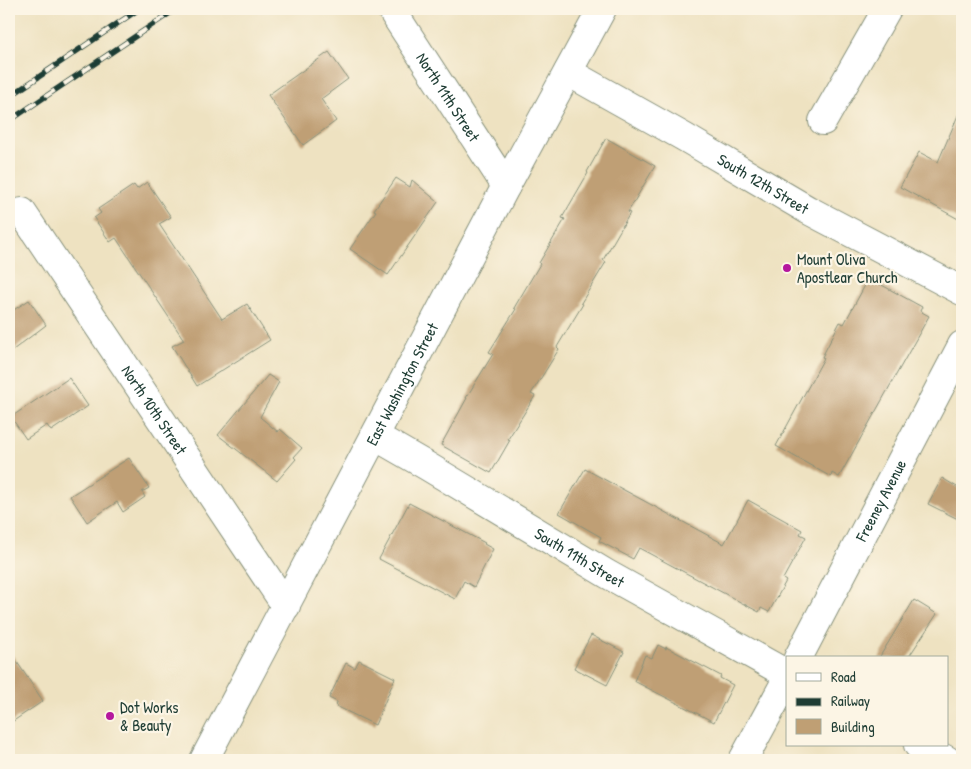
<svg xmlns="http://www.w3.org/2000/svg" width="971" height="769" font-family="'Patrick Hand',sans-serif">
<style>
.building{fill:#bf9f74}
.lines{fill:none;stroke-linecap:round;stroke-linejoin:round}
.minor-casing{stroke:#86907a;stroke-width:30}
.major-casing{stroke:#86907a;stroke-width:30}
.minor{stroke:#fff;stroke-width:28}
.major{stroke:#fff;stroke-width:28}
.rail-casing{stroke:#1f3d34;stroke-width:5.5}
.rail{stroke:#fcf5e5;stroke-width:4;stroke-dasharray:11;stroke-linecap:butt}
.poi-dot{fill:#b5179e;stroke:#fcf5e5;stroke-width:2}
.labels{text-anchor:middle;stroke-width:4.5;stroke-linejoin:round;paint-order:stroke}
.street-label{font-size:16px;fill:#1f3d34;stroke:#fcf5e5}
.poi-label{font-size:16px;fill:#1f3d34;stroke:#fcf5e5;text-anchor:start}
</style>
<rect width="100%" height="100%" fill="#fcf5e5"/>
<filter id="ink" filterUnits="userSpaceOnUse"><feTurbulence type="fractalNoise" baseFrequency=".02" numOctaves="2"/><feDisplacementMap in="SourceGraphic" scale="10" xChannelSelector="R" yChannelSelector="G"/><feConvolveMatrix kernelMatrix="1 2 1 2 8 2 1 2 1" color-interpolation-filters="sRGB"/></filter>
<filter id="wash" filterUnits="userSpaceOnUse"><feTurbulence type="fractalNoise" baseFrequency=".0096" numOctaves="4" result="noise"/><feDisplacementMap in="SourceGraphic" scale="20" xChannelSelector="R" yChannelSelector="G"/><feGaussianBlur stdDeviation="1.12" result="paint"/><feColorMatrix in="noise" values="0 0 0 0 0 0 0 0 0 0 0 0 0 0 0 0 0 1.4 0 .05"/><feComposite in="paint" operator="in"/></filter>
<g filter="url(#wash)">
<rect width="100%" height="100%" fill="#eee2c1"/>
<g id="blocks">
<path class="building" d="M329,52L348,79L321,99L336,121L303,145L268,95Z
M962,106V221L900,187L919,152L938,162Z
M606,138L655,166L628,212L630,213L603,260L606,262L581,303L583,304L557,347L559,349L531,394L535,396L508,439L510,440L491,473L441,445L467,398H466L493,354L489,352L516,309L514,308L540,264L539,263L565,219L562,218L588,173L587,172Z
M396,178L410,187L412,180L438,202L388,275L350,249L376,211L374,210Z
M147,182L171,217L159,224L222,319L247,304L270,340L197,386L172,346L184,340L116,238L110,242L94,218L101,213L98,209L134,185L137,189Z
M869,278L922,307L920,311L929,316L839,477L832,473L831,477L776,446L824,358L822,357L840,322L844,324Z
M29,300L46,325L9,353V313Z
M268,375L279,382L260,417L278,432L280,429L302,448L294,457L296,459L277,481L218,435Z
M69,378L88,406L51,431L47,425L26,439L11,417Z
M129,458L149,488L142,492L145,497L123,512L117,502L87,522L70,496Z
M585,469L724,544L748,500L802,530L800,534L806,537L783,579L786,581L769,612L761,608L759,612L639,548L633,559L599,541L601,537L559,513Z
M942,478L962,490V521L928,504Z
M409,503L485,543L484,544L493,549L474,587L464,581L455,599L379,559Z
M914,600L937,614L908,658H879Z
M591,635L624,652L607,685L574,668Z
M658,645L666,649V647L721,676L720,678L733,685L714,722L634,681L645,655L652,658Z
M9,650L43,701L9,724Z
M359,660L395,678L375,725L336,706L337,702L329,698L346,663L355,668Z"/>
</g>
</g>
<g filter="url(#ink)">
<use href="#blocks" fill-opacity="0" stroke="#86907a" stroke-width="1"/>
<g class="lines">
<defs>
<g id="minor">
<path id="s1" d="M391,9L506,186"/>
<path id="s2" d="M568,72L684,137L808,210L962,291"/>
<path d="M823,121L887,9"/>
<path id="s3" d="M22,212L286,606"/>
<path id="s4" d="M375,436L427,466L607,574L787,674"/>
<path id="s5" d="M798,658L962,345"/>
<path d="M918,745L947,760"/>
<path d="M743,760L787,679"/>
</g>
<g id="major">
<path id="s6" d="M204,760L506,186L602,9"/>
</g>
</defs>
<use href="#minor" class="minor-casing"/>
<use href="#major" class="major-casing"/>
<use href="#minor" class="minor"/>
<use href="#major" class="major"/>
<defs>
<path id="rail" d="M9,97L139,9
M9,121L176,9"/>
</defs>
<use href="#rail" class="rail-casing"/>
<use href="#rail" class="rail"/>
</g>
</g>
<g class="poi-dot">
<circle cx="787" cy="268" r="5"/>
<circle cx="110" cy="716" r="5"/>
</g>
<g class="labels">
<g class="street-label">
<text dy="6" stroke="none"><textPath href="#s1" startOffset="105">North 11th Street</textPath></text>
<text dy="6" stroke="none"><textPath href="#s2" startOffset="225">South 12th Street</textPath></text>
<text dy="6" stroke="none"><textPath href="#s6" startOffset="425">East Washington Street</textPath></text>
<text dy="6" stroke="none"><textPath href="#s3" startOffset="238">North 10th Street</textPath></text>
<text dy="6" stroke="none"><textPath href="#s5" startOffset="178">Freeney Avenue</textPath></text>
<text dy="6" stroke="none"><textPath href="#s4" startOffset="238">South 11th Street</textPath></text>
</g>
<g class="poi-label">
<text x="797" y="265">Mount Oliva<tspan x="797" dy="18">Apostlear Church</tspan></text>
<text x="120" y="713">Dot Works<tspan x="120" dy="18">&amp; Beauty</tspan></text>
</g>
</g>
<rect width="971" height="769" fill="none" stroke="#fcf5e5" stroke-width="30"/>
<rect x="786" y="656" width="162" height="90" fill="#fcf5e5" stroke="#a4ab9e"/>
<rect x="796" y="673" width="25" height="8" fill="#ffffff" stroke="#a4ab9e"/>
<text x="831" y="682" font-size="15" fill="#1f3d34">Road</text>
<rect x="796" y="698" width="25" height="8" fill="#1f3d34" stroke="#a4ab9e"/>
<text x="831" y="706" font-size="15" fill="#1f3d34">Railway</text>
<rect x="796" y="719" width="25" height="15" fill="#bf9f74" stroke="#a4ab9e"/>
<text x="831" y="732" font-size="15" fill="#1f3d34">Building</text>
</svg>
